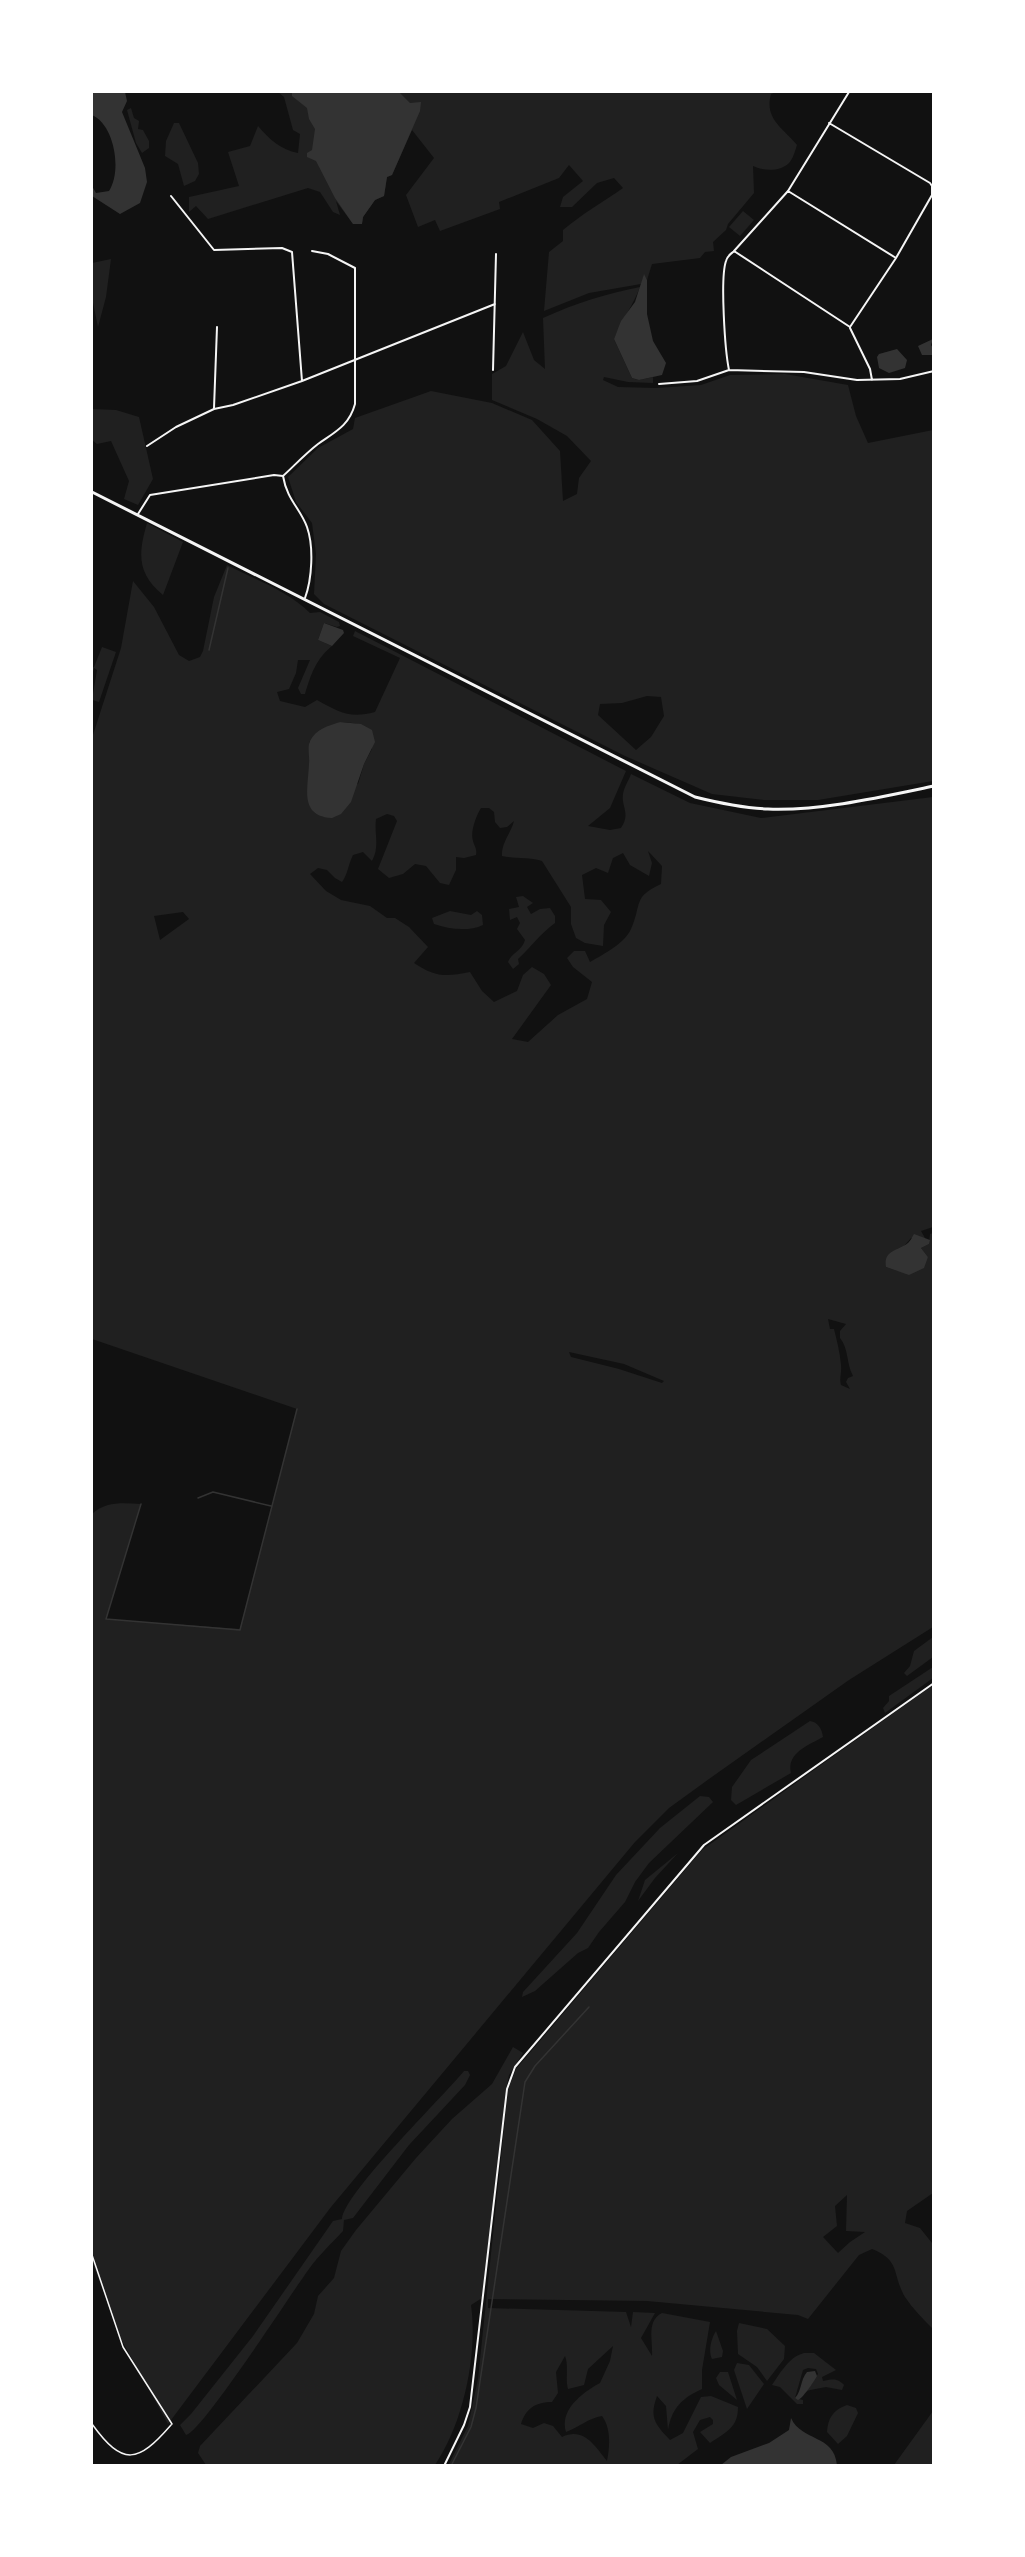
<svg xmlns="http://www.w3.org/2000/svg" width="1025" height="2557" font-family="'Sofia Sans Condensed',sans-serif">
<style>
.green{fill:#202020;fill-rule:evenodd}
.water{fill:#333}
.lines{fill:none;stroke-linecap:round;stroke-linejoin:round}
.stream{stroke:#333;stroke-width:1.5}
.path{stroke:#f5f5f5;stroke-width:1.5}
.minor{stroke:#f5f5f5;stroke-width:2}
.tertiary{stroke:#f5f5f5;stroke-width:3}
</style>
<rect width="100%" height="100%" fill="#111"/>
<path class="green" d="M278,92H776L771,94C764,119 783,128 797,145C795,151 793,159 789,163C780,172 763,171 753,166L754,193L728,224L726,230L713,242L714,251L705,252L700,258L652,264L647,280L644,275L641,284L589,293L544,311L549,252L563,241V230C582,214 603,202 623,188L614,178L597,183L572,207H560L563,197L583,181L569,165L559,178L499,202L500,209L440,231L435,220L418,227L406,195L434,158L412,130L392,175L387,177L384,196L375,200L363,217L362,224H353L336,201L340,215L333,212L320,192L308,188L208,219L196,206L189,212V197L239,186L228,152L250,146L258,126C269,139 281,150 298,153L300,134L293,130L284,97Z
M131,108L134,118L139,121L138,129L143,130L149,141V148L142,153L136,143L127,110Z
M174,123H179L198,163L199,174L195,181L184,186L178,164L165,156L166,141Z
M743,211L754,220L740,236L729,227Z
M111,259L106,297L98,327L92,298V263Z
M640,287C633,306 621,321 614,339L632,378L639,380L653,377V383L628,382L604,377L603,380L618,387L656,388L701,385L730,375L785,374L848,385L856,416L868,443L933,430V781L818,800H764L712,794L625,756L324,604L314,594L316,554L312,523L296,502L288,477L318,448L353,429L355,418L431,391L492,403L532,420L560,451L563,501L577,494L579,478L591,461L567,436L537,419L492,400V374L506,366L523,332L534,360L545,369L543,318C576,303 605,294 640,287ZM647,696L661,697L664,716L651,737L636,750L598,715L600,704L622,703Z
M92,409L116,410L139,417L153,479L138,505L124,499L129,481L111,441L97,444L92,440Z
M147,523L183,542L163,595C137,573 138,554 147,523Z
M227,565C254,579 288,591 310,613L320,612L339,622L340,626L337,627L324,623L318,640L332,646C316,659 311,674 305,694H301L298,688L310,660H298L296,673L289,689L277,692L280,701L305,707L317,700C339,712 350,719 375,712L400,658L353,636L355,631L626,771L610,808L588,826L610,830L621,828C631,813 621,807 623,794C624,787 629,780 631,774L690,803L761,818L933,797V1227L921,1231L925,1238H911L886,1267L898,1271L920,1269L928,1257L921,1248L929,1244L930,1234L933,1233V1627L849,1680L709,1779L669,1808L635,1842L331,2207L168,2424L120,2337L92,2261V1514C106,1501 123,1503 141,1504L106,1619L240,1629L297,1409L92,1339V738L121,648L133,581L154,607L179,655L189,661L200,657L203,651L214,597ZM340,722C366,724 366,724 372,749L364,764L358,784L310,760L309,742ZM481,808H489L494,812L495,822L500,828L507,827L514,821C511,833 501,843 502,856C515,859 528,857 542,861L571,907V924L576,938L585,943L603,946L604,925L611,912L601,900L585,899L582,875L596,868L608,873L613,858L623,853L630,865L649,876L652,863L648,851L662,866L661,884C632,897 642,905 631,929C625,943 604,954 590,962L585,951H574L567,958L573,967L592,982L587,999L558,1015L528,1042L512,1039L551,985L544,974L532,967L523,975L517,991L494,1002L482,991L470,972C445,977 435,977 414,963L428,947L409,927L395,918H387L370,906L341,900L326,891L310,874L318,868L327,870L335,878L342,882C348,874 348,865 353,855L363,852L372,861C380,846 374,834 376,819L387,814L394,816L397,821L378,869L389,878L403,874L415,864L426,866L440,883L449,885L456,870V857L464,858L476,855C477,848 475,848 473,841C470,832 476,816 481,808ZM183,912L189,919L160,940L154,916ZM828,1319L846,1324L840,1331V1338C849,1349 846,1363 853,1376L848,1378L846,1382L850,1389L841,1385C839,1379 842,1372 841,1365C840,1353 837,1341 834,1329H830ZM569,1352L624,1364L664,1381L662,1383L619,1369L571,1357Z
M102,647L116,652L99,702L92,700L97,670L94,668L92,676V668L94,667Z
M523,896L533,903L527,907L531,914L540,909L550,908L555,916V923C541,933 531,947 518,959L519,964L513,969L508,962C511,953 522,951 525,940L517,929L520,923L517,917L510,920L509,909L519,907L516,897Z
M450,911L471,915L477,911L482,915L483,925C468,932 449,929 434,924L432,918Z
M933,1637V1657L907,1676L904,1673L910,1666L914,1651Z
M933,1667V1678L885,1713L883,1708L889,1701V1696Z
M933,1685V2193L907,2211L905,2223L920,2228L932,2243L933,2239V2329C923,2319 913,2309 905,2297C892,2275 901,2260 872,2249L859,2255L808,2319L798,2315L647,2301L488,2299V2308L626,2312L631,2327L633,2312L655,2313L641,2338L652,2356C653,2341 646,2321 662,2313L710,2322L702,2370V2389C682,2398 672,2408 668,2430L666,2406L657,2396C649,2418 655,2424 670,2440L683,2433L701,2397L711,2396L738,2407C738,2428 726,2432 710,2443L700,2432L713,2424V2420L710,2417L700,2420L693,2432L698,2449L677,2465L448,2466L468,2426L478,2379L508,2090L516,2069L702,1850ZM847,2195L846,2231L865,2232L850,2242L838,2253L823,2237L837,2226L835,2206ZM613,2346L610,2361L600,2383C583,2392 559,2410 566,2432C579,2427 589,2418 602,2416C611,2428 610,2446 607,2461C594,2445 584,2427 562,2437L553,2426L544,2423L533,2428L521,2424C526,2408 536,2402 552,2402L558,2393L556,2372L565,2356C569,2366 565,2378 568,2389L584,2385L588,2369Z
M810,1721C818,1722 822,1729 823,1737C809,1745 786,1753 791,1773L736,1805L731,1800L732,1787L751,1760Z
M700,1796L709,1797L713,1802L649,1863L635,1882L625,1902L599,1932L588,1948L578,1953L535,1991L522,1997L523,1992L577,1933L616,1875L660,1828Z
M678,1853L655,1878L638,1901L645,1880Z
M513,2047L523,2053L509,2075L506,2089L482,2298L471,2305C478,2355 463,2424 435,2465H206L198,2453L200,2446L297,2343L314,2314L318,2296L334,2278L341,2251L356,2230L416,2158L452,2119L492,2084Z
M464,2071H468L470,2075L465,2085L409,2145L353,2218L344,2220L343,2231C332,2243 319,2255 309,2269C292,2292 202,2432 186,2435L180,2425L191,2414L253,2336L333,2221L342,2219C344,2193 442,2098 464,2071Z
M739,2323L767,2329L785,2346L784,2359L767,2381L757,2367L738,2354L737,2331Z
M716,2331L723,2351L722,2357L712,2359C708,2351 711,2339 716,2331Z
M804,2353H814L836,2370L822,2377L823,2381C832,2379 838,2378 844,2385L842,2390L826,2387L805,2391L818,2374L816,2369L808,2368L803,2370L795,2398L803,2400V2404H797L780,2387L772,2385C781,2372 789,2357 804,2353Z
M737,2363L749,2365L764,2384L747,2409L734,2370Z
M720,2372H728L737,2400L719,2385L716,2378Z
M847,2405L856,2408L858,2413L847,2436L838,2444L827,2432C828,2418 833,2410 847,2405Z
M933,2411V2465H894Z"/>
<path class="water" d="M92,92H125L127,101L122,112L145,168L147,182L140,203L120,214L92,196V186L96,193L109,191C122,172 115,125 92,115Z
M292,92H399L410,103L421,102L420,111L392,175L387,177L384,196L375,200L363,217L362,224H353L335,198L316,161L307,157V153L312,150L315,129L309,119L307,108L292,96Z
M644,274L647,280V314L653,341L666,363L662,375L639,380L632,378L614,339L621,321L635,302Z
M933,339L931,345L933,348V355H922L918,346Z
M897,349L907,360L905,368L889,373L879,368L877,357L879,354Z
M324,623L343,630L344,633L332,646L318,640Z
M340,722L361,724L372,730L375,742L364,764L351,802L341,814L332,818C299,816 308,789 309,764C310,758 307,747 310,741C316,729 328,726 340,722Z
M914,1234L930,1240L929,1244L921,1248L928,1257L924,1268L909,1275L886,1267C883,1249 900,1251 909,1242C911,1240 912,1237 914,1234Z
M815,2371L817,2376C813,2383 803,2398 798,2400L795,2398C802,2391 800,2380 807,2372Z
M791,2418C802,2442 834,2434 837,2465H721L731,2457L769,2443L789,2430Z"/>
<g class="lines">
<path class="stream" d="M209,650L228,568
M198,1498L213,1492L271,1506
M141,1504L106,1619L240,1630L297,1409
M451,2466L471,2427L476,2408L525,2082L535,2066L589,2007"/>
<path class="path" d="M92,2255L123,2347L172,2424
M92,2424C123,2467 138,2463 171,2425"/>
<path class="minor" d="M788,191L896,258
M171,196L214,250L282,248L292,252L302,381
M734,251L788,191L849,92
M850,328L870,369L872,380
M493,370L496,254
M729,370C725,351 720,278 726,261C727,256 731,254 734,251L850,327L896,258L932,195V186L930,183L829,123
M659,384L697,381L729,370L804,372L857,380L900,379L934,371
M214,408L217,327
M147,446L176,427L214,409L233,405L302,381L495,304
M283,476C287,500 300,508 307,527C314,547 312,579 305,598
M138,514L150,495L274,475L283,476C294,466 305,454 318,444C335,432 349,426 355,404V268L328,254L312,251
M444,2466L464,2425L470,2407L507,2089L515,2067L704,1845L934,1683"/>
<path class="tertiary" d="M92,492L695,797C719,803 743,808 768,809C821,811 881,797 934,786"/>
</g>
<rect width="1025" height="2557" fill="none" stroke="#ffffff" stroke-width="186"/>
</svg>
